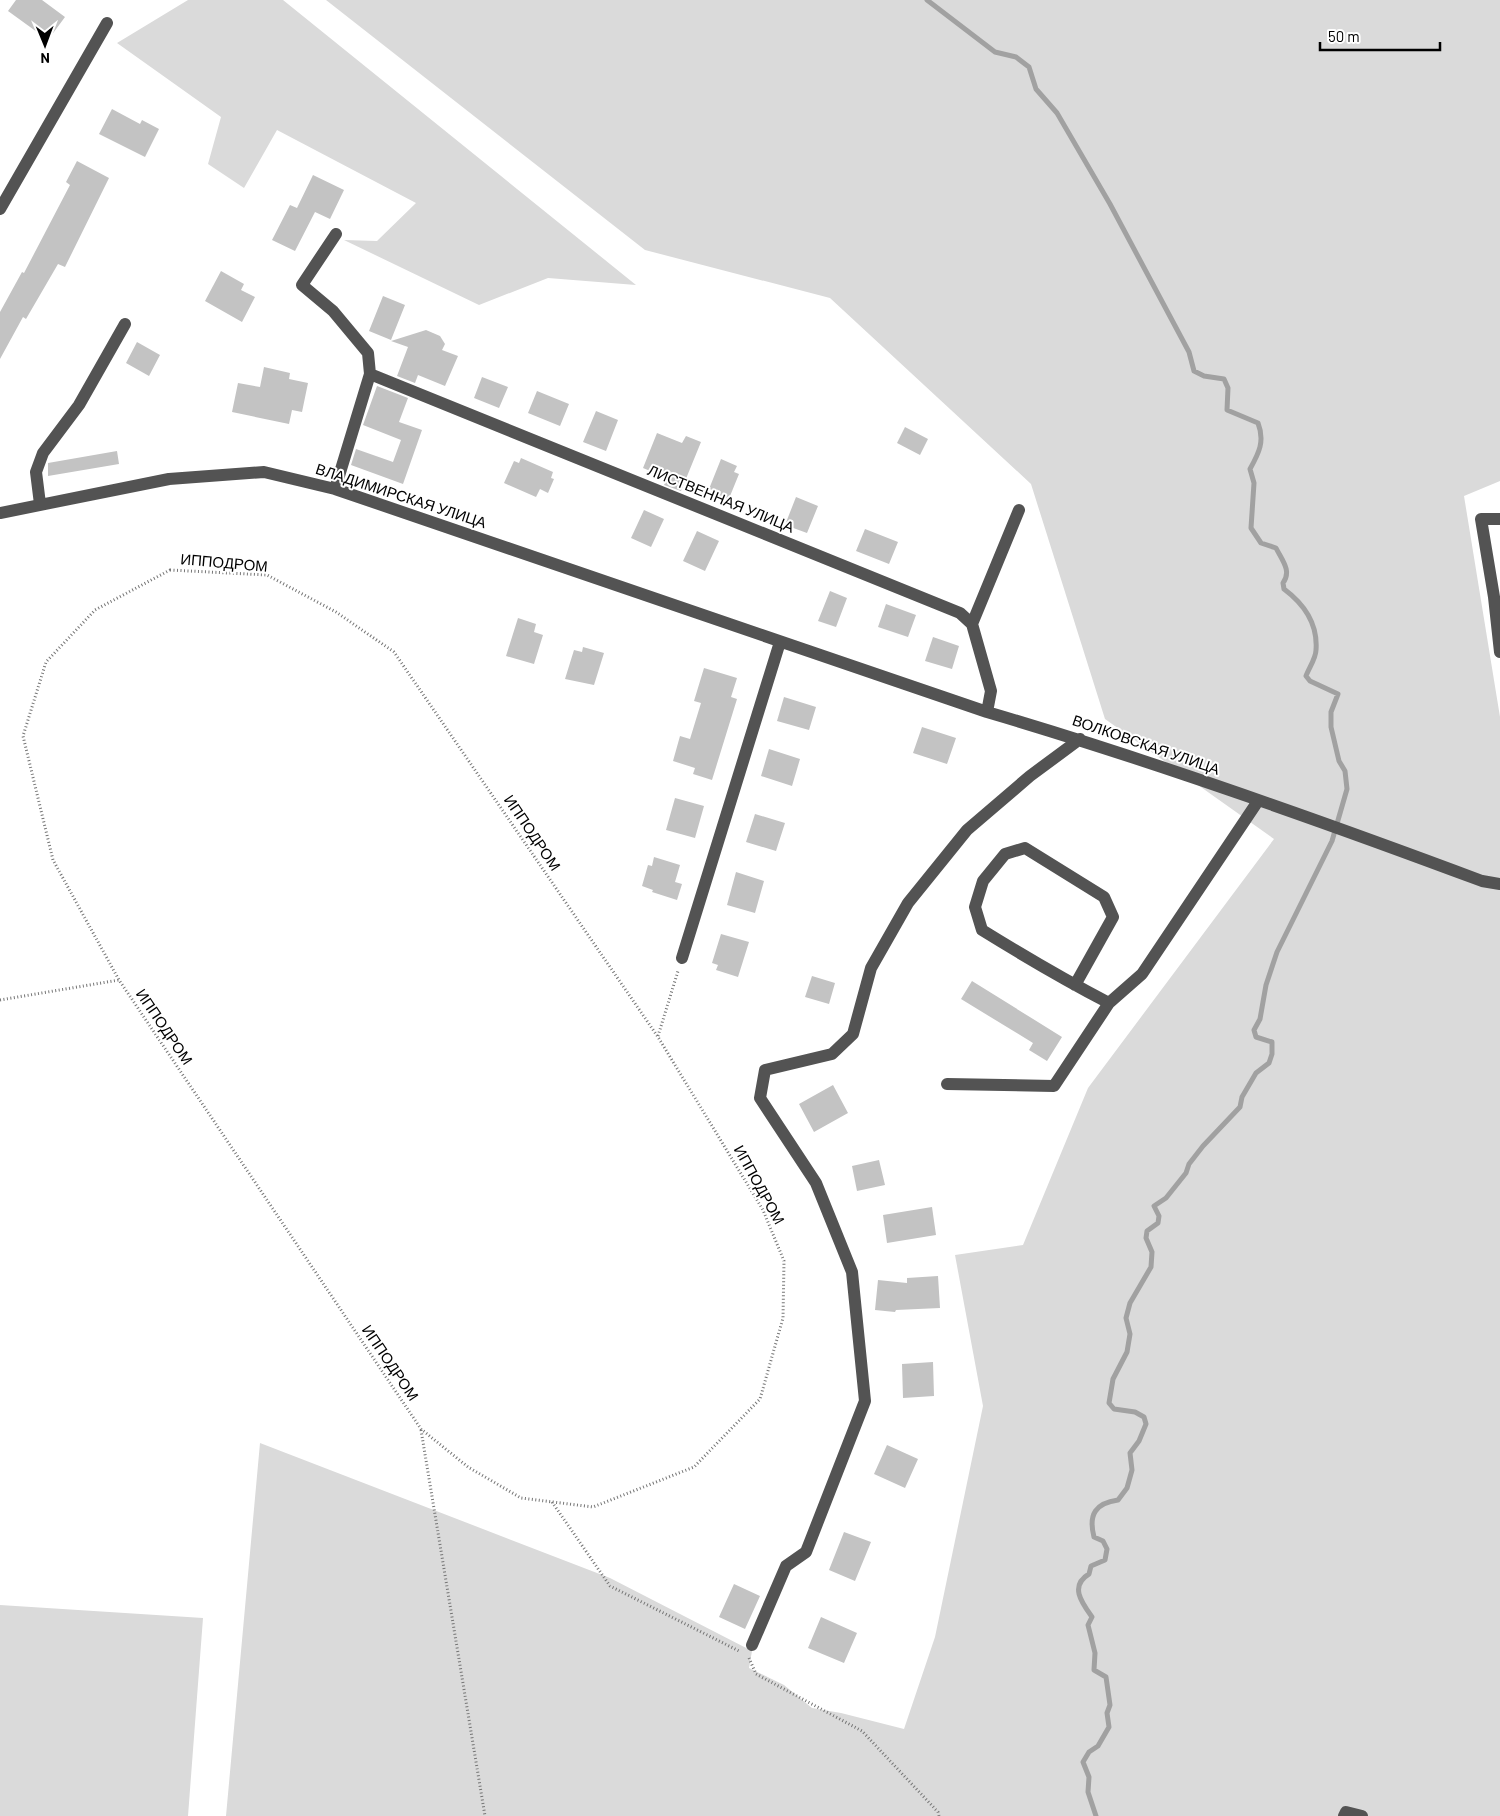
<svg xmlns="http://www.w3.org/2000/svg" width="1500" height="1816" font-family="Barlow,sans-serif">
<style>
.green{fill:#dadada}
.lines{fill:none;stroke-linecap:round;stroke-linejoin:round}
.stream{stroke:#a1a1a1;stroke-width:5}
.building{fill:#c3c3c3}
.path{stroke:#757575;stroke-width:3;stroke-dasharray:1 2.5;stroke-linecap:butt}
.minor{stroke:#535353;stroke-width:12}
.labels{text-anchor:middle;stroke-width:4;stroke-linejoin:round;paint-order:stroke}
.street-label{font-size:15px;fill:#000;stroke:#fff}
</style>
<rect width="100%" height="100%" fill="#fff"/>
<path class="green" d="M188,0H283L636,285L548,278L479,305L344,240L377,241L416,203L277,130L244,188L208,164L221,117L117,43Z
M326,0H1500V481L1464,496L1500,717V1816H226L260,1443L610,1578L752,1651L749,1668L784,1685L812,1708L841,1713L904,1729L935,1637L983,1406L955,1255L1023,1245L1088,1088L1274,839L1105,719L1031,484L830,298L645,250Z
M0,1605L203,1618L188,1816H0Z"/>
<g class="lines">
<path class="stream" d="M927,0L995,52L1016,57L1029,67L1036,89L1057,113L1110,204L1189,352L1194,371L1204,376L1224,379L1228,388L1227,410L1258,423C1265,441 1259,453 1250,469L1254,483L1251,528L1261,543L1276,548C1282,560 1292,571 1283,583L1284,589C1304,604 1318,624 1316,650C1316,658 1309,668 1306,676L1310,681L1338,694L1331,712V727L1339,761L1345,771L1347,789L1332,841L1277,952L1266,985L1260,1019L1254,1030L1256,1037L1272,1042V1054L1269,1063L1256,1073L1242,1097L1240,1107L1203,1146L1189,1164L1186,1173L1166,1198L1154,1206L1159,1216L1158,1223L1147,1231L1146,1238L1152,1252L1151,1267L1130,1303L1126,1318L1130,1334L1127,1352L1113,1379L1109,1403L1114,1409L1135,1412L1144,1417L1146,1424L1139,1441L1130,1453L1132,1470L1127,1488L1118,1500C1096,1503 1088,1514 1094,1537L1103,1541L1107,1549L1105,1560L1091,1566L1089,1574C1069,1586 1082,1603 1092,1617L1088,1625L1095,1653L1094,1670L1106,1677L1110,1705L1107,1713L1109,1727L1098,1746L1089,1752L1083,1762L1089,1777L1088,1792L1096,1816"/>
</g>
<path class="building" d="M16,0H42L65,17L48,40L8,11Z
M112,109L140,124L142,120L159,129L145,157L99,134Z
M77,161L109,178L65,267L58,264L26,319L23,317L0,359V312L22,272L24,273L70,185L66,182Z
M313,175L344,190L330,219L315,212L295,251L272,240L290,205L297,208Z
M221,271L244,284L241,290L255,297L242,322L205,301Z
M383,296L405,305L391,340L369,331Z
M426,330L440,336L445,344L442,350L458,356L445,386L418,375L415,383L397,376L408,347L391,341Z
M137,342L160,355L149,376L126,363Z
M264,367L290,373L289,379L308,383L302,412L292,410L289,424L232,412L238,383L260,387Z
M482,377L508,387L499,408L474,398Z
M377,386L408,398L399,422L422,430L403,484L351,465L356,449L393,462L401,440L363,425Z
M537,391L569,404L560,426L528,413Z
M596,411L618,420L606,451L583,442Z
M905,427L928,439L920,455L897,443Z
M657,433L682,443L686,436L701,442L681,491L664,485L667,478L643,468Z
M117,451L119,464L48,476V463Z
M521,458L553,472L551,478L554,479L548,493L540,489L536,497L504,483L514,461L519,463Z
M721,459L737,466L734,472L739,474L728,501L711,494L713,490L709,489Z
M796,497L818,506L807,533L785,525Z
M644,510L664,519L651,547L631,538Z
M865,529L898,542L889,564L856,551Z
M697,531L719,541L705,571L683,561Z
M830,591L847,598L836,627L818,621Z
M886,604L916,615L908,637L878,627Z
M518,618L536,624L534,632L543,635L534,664L506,656Z
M933,637L959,646L952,669L925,661Z
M583,647L604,653L594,685L565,679L574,650L582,652Z
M704,668L737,678L731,697L737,699L712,780L693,774L695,768L673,761L680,736L690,739L701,703L694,701Z
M784,697L816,707L809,730L777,721Z
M922,727L956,738L947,764L913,753Z
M769,749L800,759L792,786L761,776Z
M675,798L704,806L695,838L666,830Z
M755,814L785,823L776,851L746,842Z
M654,857L680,865L675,882L682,884L677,900L652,892L653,890L642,886L648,865L652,866Z
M736,872L764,881L755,913L727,905Z
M721,934L749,942L738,977L716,970L718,965L712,963Z
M812,976L835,983L829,1004L805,997Z
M972,981L1062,1037L1047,1061L1029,1050L1033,1043L961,999Z
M833,1085L848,1113L814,1132L799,1104Z
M879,1160L885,1185L857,1191L852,1166Z
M932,1207L936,1235L887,1243L883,1215Z
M938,1276L940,1308L896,1310L895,1312L875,1310L878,1280L907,1283V1278Z
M933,1362L934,1396L903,1398L902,1364Z
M887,1445L918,1459L905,1488L874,1474Z
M844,1532L871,1542L855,1581L829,1570Z
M734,1584L760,1596L745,1629L719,1617Z
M821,1617L857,1633L844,1663L808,1648Z"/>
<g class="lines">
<path class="path" d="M170,570L267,575L336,612L394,652L658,1037L763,1210L784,1261L783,1318L760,1399L694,1467L593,1507L521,1498L468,1467L421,1429L119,980L53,860L23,736L46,662L95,610Z
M0,1000L119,980
M658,1036L678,971
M421,1430L485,1816
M552,1502L610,1586L739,1651
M749,1658L756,1674L862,1731L938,1812L939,1816"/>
<path class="minor" d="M0,209L107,23
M370,374L960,613L972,624L991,691L987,712
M335,489L370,374L368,353L333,311L302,285L336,234
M40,504L36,472L43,453L79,405L125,324
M0,513L169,479L264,472L335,489L987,712C1154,761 1319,820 1482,881L1500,884
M1500,519H1481L1494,597L1500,652
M972,624L1019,510
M682,958L780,642
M1075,985L1113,917L1104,897L1025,848L1005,854L983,881L975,907L982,930C1024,956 1065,980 1109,1003L1142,974L1258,801
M947,1084L1054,1086L1109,1003
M752,1645L786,1566L806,1552L865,1401L852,1272L816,1183L760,1098L765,1070L832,1054L853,1034L871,968L908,903L967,830L1030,776L1080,739
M1344,1816L1346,1812L1362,1816"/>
</g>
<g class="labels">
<g class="street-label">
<text transform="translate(401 496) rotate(18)" y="5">ВЛАДИМИРСКАЯ УЛИЦА</text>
<text transform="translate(721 499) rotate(22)" y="5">ЛИСТВЕННАЯ УЛИЦА</text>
<text transform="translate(224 563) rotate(5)" y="5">ИППОДРОМ</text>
<text transform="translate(1146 745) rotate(19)" y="5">ВОЛКОВСКАЯ УЛИЦА</text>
<text transform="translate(532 833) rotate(56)" y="5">ИППОДРОМ</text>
<text transform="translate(164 1027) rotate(56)" y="5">ИППОДРОМ</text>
<text transform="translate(759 1185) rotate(61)" y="5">ИППОДРОМ</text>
<text transform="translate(390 1363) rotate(56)" y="5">ИППОДРОМ</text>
</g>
</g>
<g transform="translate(45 45) rotate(179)" stroke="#ffffff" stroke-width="4" paint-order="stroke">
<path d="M0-4L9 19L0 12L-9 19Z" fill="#000000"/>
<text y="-8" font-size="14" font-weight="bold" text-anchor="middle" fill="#000000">N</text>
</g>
<path d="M1320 42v8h120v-8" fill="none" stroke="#000000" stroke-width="2.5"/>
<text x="1328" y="42" font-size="15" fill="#000000" stroke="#ffffff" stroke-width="4" paint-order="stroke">50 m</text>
</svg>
